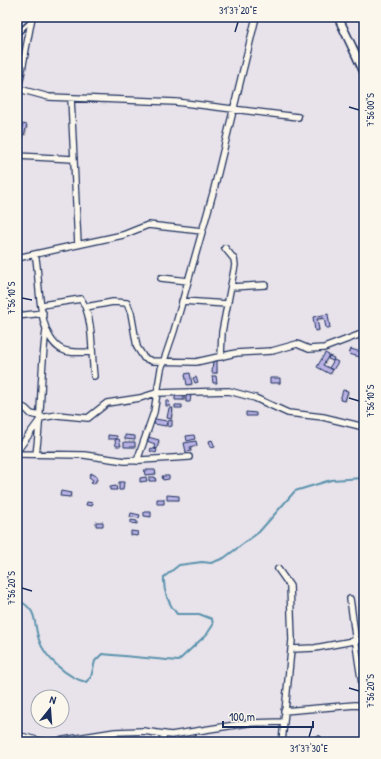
<svg xmlns="http://www.w3.org/2000/svg" width="381" height="759" font-family="'Patrick Hand',sans-serif">
<style>
.shadow{fill:#0003}
.lines{fill:none;stroke-linecap:round;stroke-linejoin:round}
.stream{stroke:#5b93ad;stroke-width:2}
.building{fill:#bab2e4;stroke:#1b2f5e}
.service-casing{stroke:#1b2f5e;stroke-width:6}
.minor-casing{stroke:#1b2f5e;stroke-width:8}
.tertiary-casing{stroke:#1b2f5e;stroke-width:10}
.service{stroke:#fbf7ec;stroke-width:3}
.minor{stroke:#fbf7ec;stroke-width:5.5}
.tertiary{stroke:#fbf7ec;stroke-width:7}
.ticks{fill:none;stroke:#1b2f5e;stroke-width:1.5}
.neatline{fill:none;stroke:#1b2f5e;stroke-width:1.5}
.ticks-label{font-size:10px;text-anchor:middle;fill:#1b2f5e}
</style>
<rect width="100%" height="100%" fill="#e8e2ea"/>
<filter id="ink" filterUnits="userSpaceOnUse"><feTurbulence type="fractalNoise" baseFrequency=".025" numOctaves="2"/><feDisplacementMap in="SourceGraphic" scale="8" xChannelSelector="R" yChannelSelector="G"/><feConvolveMatrix kernelMatrix="1 2 1 2 8 2 1 2 1" color-interpolation-filters="sRGB"/></filter>
<g filter="url(#ink)">
<path class="shadow" d="M26,126L28,127L26,136L17,134V130L22,131Z
M327,315L331,329L326,328L325,319L318,321L320,331L317,332L314,317Z
M328,356L334,359V360L329,358L324,366L333,372L332,375L320,368Z
M217,362L218,374H214L213,372Z
M189,374L193,385L190,386L188,385Z
M280,379L281,384L271,382Z
M348,392L349,393L346,402L343,401L341,400Z
M184,396L187,399L190,397V402L176,400Z
M173,409L174,411L172,420L168,418Z
M166,422L167,427L155,423Z
M149,438L160,442L157,450L155,447L156,444L148,441Z
M196,442L198,447L191,448L192,452H188L186,444Z
M135,443L136,448L125,447Z
M155,471L156,475H146Z
M97,478L99,479L95,485L94,484Z
M71,493L72,498L61,496Z
M178,497L180,501L168,499Z"/>
<g class="lines">
<path class="stream" d="M17,599C40,612 32,620 39,640C45,658 68,678 86,682L91,677L95,661L102,654L178,661L207,634L213,625L212,619L199,614H177C168,603 163,591 164,577L179,565L202,562L211,563L224,558L259,532L295,491L331,480L364,478"/>
</g>
<path class="building" d="M23,124L27,125L24,135L17,134V129L21,130Z
M328,314L330,328H326L324,318L317,319L319,330L315,331L313,317Z
M351,349L361,352L360,357L349,354Z
M325,353L329,355L323,365L333,370L330,374L317,367Z
M329,356L334,358L333,361L328,359Z
M213,360L217,361V373H212Z
M334,360L338,362L333,370L329,368Z
M190,373L192,384L187,385L185,374Z
M212,376H216L217,383H213Z
M196,377L198,382L195,383L193,378Z
M270,378H280V383H270Z
M343,390L348,391L345,401L340,400Z
M184,395V400H175V396Z
M186,395H191L190,402H186Z
M166,401H169L170,406H166Z
M175,405H182V408H175Z
M169,408H173L171,419L167,418Z
M246,412L256,413V416H246Z
M155,419L167,421L166,426L154,424Z
M172,420V426L168,427V421Z
M108,435L117,436V439H108Z
M125,435L135,436V440L125,439Z
M194,435L195,439L187,441L186,436Z
M148,437L159,440L157,449L154,448L155,444L147,441Z
M117,439H119L121,446H116L115,440Z
M212,440L215,447L211,448L209,441Z
M196,441L197,445L190,447L191,451L186,452L184,443Z
M124,442H135V447H124Z
M151,448L157,450L156,453L150,451Z
M144,470H155L156,474L145,475Z
M91,473L98,477L94,484L91,483L93,480L89,477Z
M162,476H169V479L163,480Z
M146,477L147,481L140,482V478Z
M149,477H155L156,481H149Z
M119,482H124L123,490H119Z
M116,486L117,490H110V487Z
M61,491L71,493L70,497L60,496Z
M167,495L179,496V500H167Z
M157,499H164V504H157Z
M87,502L93,503L92,506L86,505Z
M144,512H151V517L144,516Z
M131,513L140,515L139,518L130,517Z
M131,520L137,521V524L131,523Z
M96,522H103V526H96Z
M131,531L138,532L137,536L131,535Z"/>
<g class="lines">
<defs>
<path id="service" d="M17,34L31,21"/>
<path id="minor" d="M19,89L49,97L176,102L298,117
M17,96L32,17
M71,98L78,245
M17,156L73,159
M33,255L36,259C40,283 37,335 61,349C70,354 81,352 91,352
M17,258L123,235L148,225L202,231
M161,278L188,281
M231,287L265,285
M182,301L227,304
M42,305L81,299C94,317 91,354 94,376
M86,307L113,302L127,303L131,313L137,347L144,358L152,361L196,362L236,353L272,351L297,344L309,349L324,348L364,333
M17,316L43,313
M221,357L222,332L235,265L234,259L225,248
M17,404L26,409L31,414L40,416
M40,418L57,415L88,418L107,403L140,398L156,393L229,391L255,398L288,413L323,417L364,427
M17,451L39,421
M17,454L84,455L125,461L189,457
M36,454C42,413 40,372 46,331
M137,461L154,412L161,369L174,331L213,193L256,17
M278,569L290,586L292,640L282,742
M350,599C355,630 357,662 364,693
M292,649L315,648L364,639
M284,711L355,705L364,706
M17,735L44,742
M52,742L115,732L143,731L171,735L248,723L284,722
M163,742V735
M318,742V739"/>
<path id="tertiary" d="M338,17L364,72"/>
</defs>
<use href="#service" class="service-casing"/>
<use href="#minor" class="minor-casing"/>
<use href="#tertiary" class="tertiary-casing"/>
<use href="#service" class="service"/>
<use href="#minor" class="minor"/>
<use href="#tertiary" class="tertiary"/>
</g>
</g>
<path class="ticks" d="M235,32L238,22M349,107L359,110M22,298L32,300M349,398L359,401M22,588L32,591M349,688L359,691M309,737L312,727"/>
<rect width="381" height="759" fill="none" stroke="#fbf7ec" stroke-width="44"/>
<g transform="translate(50 709) rotate(17)"><circle r="19" fill="#fbf7ec" stroke="#a1a7b3"/>
<path d="M0-3L7 15L0 10L-7 15Z" fill="#1b2f5e"/>
<text y="-6" font-size="11" font-weight="bold" text-anchor="middle" fill="#1b2f5e">N</text>
</g>
<path d="M223 721v6h90v-6" fill="none" stroke="#1b2f5e" stroke-width="2"/>
<text x="229" y="721" font-size="12" fill="#1b2f5e" stroke="#fbf7ec" stroke-width="3" paint-order="stroke">100 m</text>
<rect x="22" y="22" width="337" height="715" class="neatline"/>
<g class="ticks-label">
<text x="238" y="14">31°37'20"E</text>
<text transform="translate(370 110) rotate(-90)" y="4">7°56'00"S</text>
<text transform="translate(11 298) rotate(-90)" y="4">7°56'10"S</text>
<text transform="translate(370 401) rotate(-90)" y="4">7°56'10"S</text>
<text transform="translate(11 588) rotate(-90)" y="4">7°56'20"S</text>
<text transform="translate(370 691) rotate(-90)" y="4">7°56'20"S</text>
<text x="309" y="752">31°37'30"E</text>
</g>
</svg>
